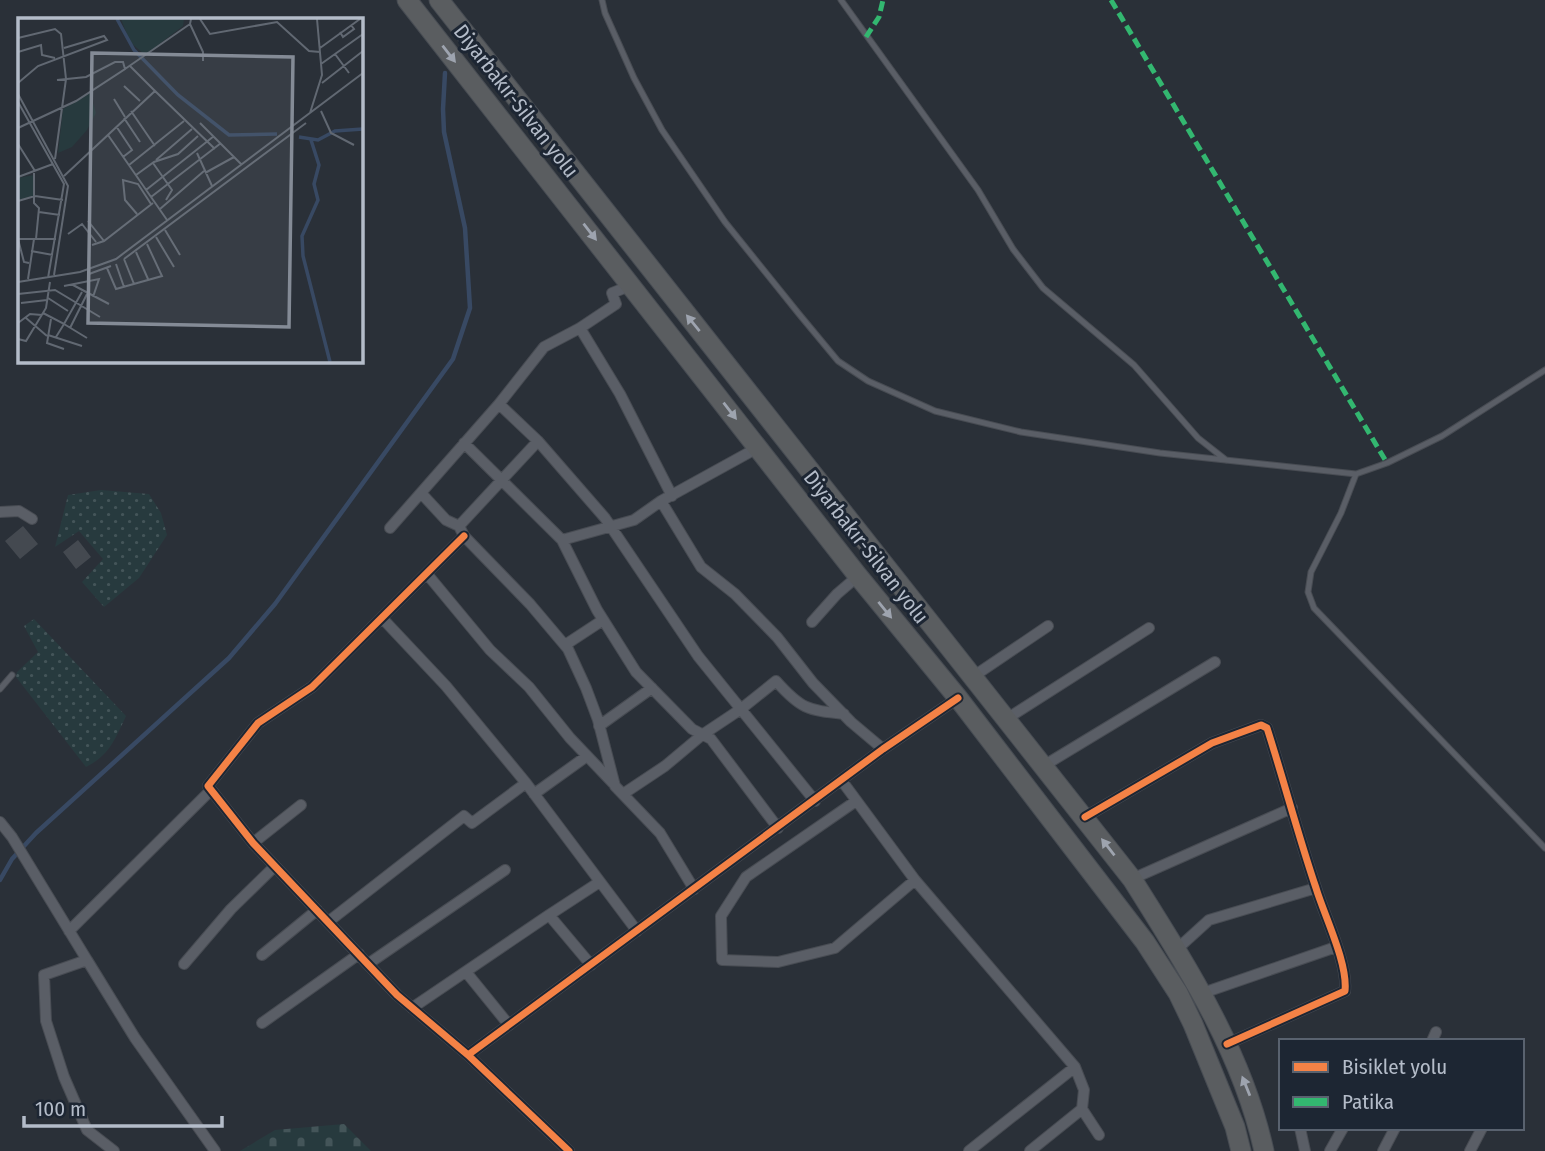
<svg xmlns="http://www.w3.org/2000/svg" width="1545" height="1151" font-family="'Fira Sans Condensed',sans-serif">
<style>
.grass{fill:url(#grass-dots)}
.cemetery{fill:url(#cemetery-stones)}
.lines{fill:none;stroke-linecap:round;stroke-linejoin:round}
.stream{stroke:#384963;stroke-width:4.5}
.building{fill:#444950}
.lane-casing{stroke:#484c53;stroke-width:7}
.street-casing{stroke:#484c53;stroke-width:12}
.highway-casing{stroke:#474c53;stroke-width:21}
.lane{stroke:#5a5e66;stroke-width:5}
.street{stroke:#5a5e66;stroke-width:10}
.highway{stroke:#5a5d60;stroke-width:19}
.quiet{stroke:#33b770;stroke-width:5;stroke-dasharray:10 5;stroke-linecap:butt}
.cycleway-casing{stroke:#1d2633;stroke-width:11}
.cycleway{stroke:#f48246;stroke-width:7}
.oneway{fill:#9ea4af}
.labels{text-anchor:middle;stroke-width:6;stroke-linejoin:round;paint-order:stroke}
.street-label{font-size:21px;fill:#b4bcc9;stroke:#1d2633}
.inset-river{fill:none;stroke:#384963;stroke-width:3.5}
.inset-road{fill:none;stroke:#616872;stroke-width:2}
.view{fill:#848b96;fill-opacity:0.15;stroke:#848b96;stroke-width:3.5}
.inset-edge{fill:none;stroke:#b4bcc9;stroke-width:3.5}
</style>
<defs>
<pattern id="grass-dots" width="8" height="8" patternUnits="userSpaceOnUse" patternTransform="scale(1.75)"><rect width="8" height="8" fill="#273a3e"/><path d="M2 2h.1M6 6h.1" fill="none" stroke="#445559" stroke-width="1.8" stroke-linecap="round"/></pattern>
<pattern id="cemetery-stones" width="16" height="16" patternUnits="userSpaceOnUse" patternTransform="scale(1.75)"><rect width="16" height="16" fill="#273a3e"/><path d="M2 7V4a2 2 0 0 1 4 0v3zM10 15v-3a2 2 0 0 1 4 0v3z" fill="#445559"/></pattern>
</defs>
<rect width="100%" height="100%" fill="#2a3038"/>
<path class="grass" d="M101,490L149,494L161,513L167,535L139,578L104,607L82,582L103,559L79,531L55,547L68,495Z
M34,619L126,716C115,739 110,755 86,767L16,677L17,672L38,652L24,626Z"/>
<path class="cemetery" d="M344,1124L371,1151H240L275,1130Z"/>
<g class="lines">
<path class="stream" d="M0,880L12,859L36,833L229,658L275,604L453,359L470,308L465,228L444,132L443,109L445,73"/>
</g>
<path class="building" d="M23,526L38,544L20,559L5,541Z
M78,540L91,557L76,569L63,552Z"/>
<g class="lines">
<defs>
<path id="lane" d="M602,0L605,13L634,78L662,130L725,222L799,314L838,361L868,381L935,411L1021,432L1160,453L1356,474L1387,463L1442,436L1545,370
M841,0L978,190L1013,249L1043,288L1134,365L1198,438L1226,460
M1356,474L1341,513L1311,572L1308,592L1314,608L1545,848
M0,689L12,675"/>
<path id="street" d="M580,328L620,394L672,496
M499,404L538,441L605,518L698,656L815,801
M538,441L459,526L464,536L530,604L568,649L586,688L598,720L615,786L660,833L694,889
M464,443L562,540L597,610L636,672L692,729L711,739L778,828
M421,493L446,520L459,526
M661,501L701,567L735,594L777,637L813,683L851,722L883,749
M0,512L19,511L32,519
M390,528L499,404L544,347L580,328L616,304L612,293L632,285
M464,536L312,687L258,723L208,786L253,843L397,995L468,1055L569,1151
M562,540L634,520L661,501L759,447
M427,574L490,650L529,687L570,738L613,783
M382,618L446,686L526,783L637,931
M812,622L837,594L858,576
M565,645L603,620
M974,676L1048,626
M1008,718L1149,628
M599,726L652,688
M1045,765L1215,662
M842,781L915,880L1075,1067L1084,1090L1082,1109L1099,1135
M534,794L587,756
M623,794L665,766L702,735L741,709L776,681C801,709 807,710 844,714
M856,801L746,877L721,916L722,960L778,962L835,948L915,880
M1085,817L1212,743L1261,725L1267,728C1284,781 1298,835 1316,888C1324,915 1348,963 1345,991L1227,1044
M0,822L12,837L87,960
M253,843L301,805
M1132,879L1292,808
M549,915L598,883
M328,922L464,816L472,823L526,783
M69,931L211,790
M1176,950L1209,920L1316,888
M262,955L317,910
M184,964L231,909L275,866
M368,964L505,870
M466,972L509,1025
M1203,993L1336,947
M412,1008L549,915L591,965
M262,1023L359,954
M1432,1041L1436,1032
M468,1055L883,749L958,698
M1300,1128L1305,1151
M114,1151L87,1130L64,1077L46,1021L44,975L87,960L135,1038L215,1151
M969,1151L1075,1067
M1030,1151L1082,1109
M1330,1151L1343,1128
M1383,1151L1395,1128
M1470,1151L1482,1128"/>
<path id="highway" d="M407,0L858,576L958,698L1145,942L1178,993L1193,1024L1235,1127L1241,1151
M439,0L1132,879C1186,965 1242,1051 1264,1151"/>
</defs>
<use href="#lane" class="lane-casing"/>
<use href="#street" class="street-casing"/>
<use href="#highway" class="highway-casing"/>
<use href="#lane" class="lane"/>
<use href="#street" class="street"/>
<use href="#highway" class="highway"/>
<path class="quiet" d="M1111,0L1387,463
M866,37L879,17L883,0"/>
<defs>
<path id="cycleway" d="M464,536L312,687L258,723L208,786L253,843L397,995L468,1055L569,1151
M1085,817L1212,743L1261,725L1267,728C1284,781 1298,835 1316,888C1324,915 1348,963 1345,991L1227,1044
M468,1055L883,749L958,698"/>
</defs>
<use href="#cycleway" class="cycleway-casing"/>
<use href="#cycleway" class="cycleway"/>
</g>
<defs><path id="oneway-solid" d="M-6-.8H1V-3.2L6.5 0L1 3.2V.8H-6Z" transform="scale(1.75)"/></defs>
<g class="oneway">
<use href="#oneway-solid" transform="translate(449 54) rotate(52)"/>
<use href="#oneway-solid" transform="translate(590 232) rotate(52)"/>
<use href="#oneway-solid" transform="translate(693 323) rotate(-129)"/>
<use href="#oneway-solid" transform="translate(730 411) rotate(52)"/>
<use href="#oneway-solid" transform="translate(885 610) rotate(51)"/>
<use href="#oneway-solid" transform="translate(1108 847) rotate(-128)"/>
<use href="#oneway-solid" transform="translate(1246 1086) rotate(-112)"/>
</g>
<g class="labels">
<g class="street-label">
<text transform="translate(516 101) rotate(52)" y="7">Diyarbakır-Silvan yolu</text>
<text transform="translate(866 547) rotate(52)" y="7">Diyarbakır-Silvan yolu</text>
</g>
</g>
<g transform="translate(18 18)">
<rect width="345" height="345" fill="#2a3038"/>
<path d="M103,1H166L165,8L127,37L112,24Z" fill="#273a3e"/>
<path d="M72,75L78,95L69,112L54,129L40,135L45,91ZM16,157L15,178L0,182V160Z" fill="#273a3e"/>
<path class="inset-river" d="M99,1L116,32L160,77L211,117L259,116M281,119L300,122L317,113L345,111M293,122L301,147L296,166L300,182L284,218L285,238L312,344"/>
<path class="inset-road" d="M182,1L192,16L259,4L291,33L302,34M172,6L185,34V43M322,14L325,19L336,11L333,7M0,20L37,11L43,16L48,61L37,141M302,30L342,1M0,34L23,27L24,37L37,40M317,36L331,55M303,46L345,16M112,48L137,73M107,51L172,6L173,1M0,65L20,48L89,22L86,18L46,30M304,65L345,33M106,68L122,83M0,76L50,168L36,257M96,81L107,99M0,84L46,166L30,260M113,93L137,128M303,93L313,115L336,127M292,95L304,57L299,1M106,100L122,124M182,105L223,146M98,108L114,132L105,139M0,110L58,83L107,51L105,44H97L68,59L39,62M90,117L149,202M0,126L17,153M179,135L194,168M138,142L174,111M135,145L154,172L148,182M111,147L166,103M16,155V185L21,190L18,221M187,155L216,139M118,157L136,144L160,136L180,118M46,158L137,73L197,131M0,159L35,146M128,172L196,118M133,179L203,125M0,183L17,178L45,182M142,191L186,153M21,194L42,197M119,196L107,182L105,162L120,166L133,186M70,203L86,223M147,212L162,237M50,216L64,206L78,224M138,219L156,249M0,221H38M0,221L6,244L11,245M74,227L86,223L135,185M13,233L35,237M118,234L130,261M106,241L116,266M106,241L288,105M98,246L106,269M89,250L98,271L144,258L129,226M71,256L93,248M10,261L16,221M0,264L62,254L98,241L345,55M55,267L91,286M46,268L81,261L75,279M0,276L37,272L82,299M30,280L50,293M3,285L29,282M25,295L46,306L64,274M8,300L29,318M33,301L29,325L46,331M0,305L12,296L24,297M52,310L69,276M30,317L64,328M38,319L46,306L69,320M0,321L8,323L28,290L32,264"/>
<path class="view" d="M74,35L275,39L271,309L70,305Z"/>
<rect width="345" height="345" class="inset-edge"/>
</g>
<rect x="1279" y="1039" width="245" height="91" fill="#1d2633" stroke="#59626f" stroke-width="2"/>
<rect x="1293" y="1062" width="35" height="10" fill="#f48246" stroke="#59626f" stroke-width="2"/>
<text x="1342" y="1074" font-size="21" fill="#b4bcc9">Bisiklet yolu</text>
<rect x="1293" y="1097" width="35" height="10" fill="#33b770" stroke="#59626f" stroke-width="2"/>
<text x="1342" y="1109" font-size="21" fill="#b4bcc9">Patika</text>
<path d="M24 1116v10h198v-10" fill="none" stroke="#b4bcc9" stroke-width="3.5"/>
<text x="35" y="1116" font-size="21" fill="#b4bcc9" stroke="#1d2633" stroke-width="5" paint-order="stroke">100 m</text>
</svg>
